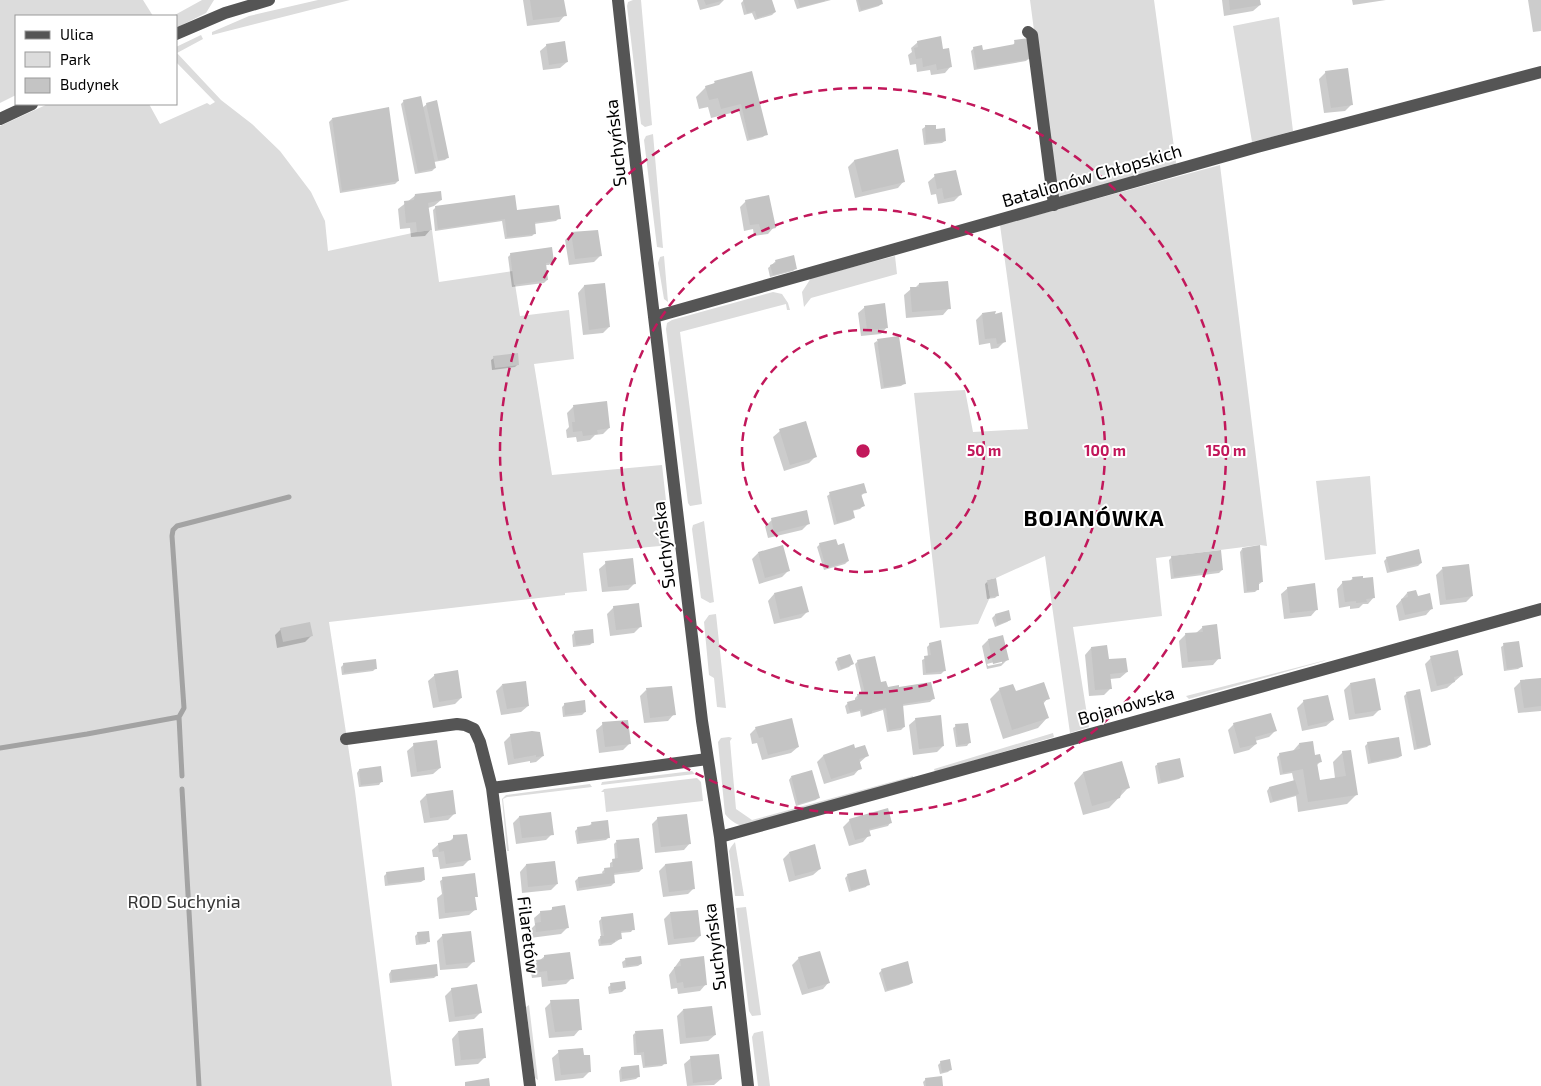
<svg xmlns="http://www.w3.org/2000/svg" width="1541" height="1086" font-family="'Exo 2',sans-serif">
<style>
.green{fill:#dcdcdc}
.shadow{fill:#0003;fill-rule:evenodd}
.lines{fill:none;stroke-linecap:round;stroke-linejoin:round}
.stream{stroke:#a3a3a3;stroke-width:5}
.building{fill:#c4c4c4}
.minor{stroke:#555;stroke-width:12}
.ring{fill:none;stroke:#c2185b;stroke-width:2.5;stroke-dasharray:9 6}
.labels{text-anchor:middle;stroke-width:4;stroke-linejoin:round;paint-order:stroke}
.street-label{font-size:18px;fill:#000;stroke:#fff}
.park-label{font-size:18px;fill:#333;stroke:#fff}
.district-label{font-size:22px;font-weight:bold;letter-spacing:1px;fill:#000;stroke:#fff}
.centre{fill:#c2185b;stroke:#fff;stroke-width:2.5}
.ring-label{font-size:15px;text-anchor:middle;font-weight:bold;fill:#c2185b;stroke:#fff;stroke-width:4;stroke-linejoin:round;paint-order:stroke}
</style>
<rect width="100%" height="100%" fill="#fff"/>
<path class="green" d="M0,0H143L153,16H16V95L0,103Z
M202,0H214L206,13L176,28V16H173Z
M318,0H350L212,35V32L249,16Z
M633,0H641L652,125L645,127L641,124L627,6L628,2Z
M1030,0H1154L1176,162L1175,166L1062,197L1058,195L1055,190Z
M1279,17L1293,131L1252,142L1233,26Z
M201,35L203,39L177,53L221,100L252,124L280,151L311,192L325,221L328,251L417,232L432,230L439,282L513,271L520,316L569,310L574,359L534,364L552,475L662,465L671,545L583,553L587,591L565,593V595L329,622L355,791L392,1086H0V126L48,104H149L160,124L207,103L210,105L215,102L176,62V47Z
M653,134L663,248L657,247L644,140L646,136Z
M1220,165L1267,546L1260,545L1156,558L1162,616L1073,627L1089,727L1070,733L1045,556L996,578L987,580L990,597L978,624L940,628L914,393L965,390L973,432L1028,429L1000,225Z
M664,256L668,302L664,299L658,263L660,257Z
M895,256L897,274L811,298L804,307L802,292L811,278Z
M773,292L782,294L788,303L790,310H787L786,304L680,332L702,504L690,506L688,503L666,329L667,323L672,320Z
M1370,476L1376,554L1325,560L1316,481Z
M704,521L714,602L710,603L701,598L692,529L693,525Z
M716,614L726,708L717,707L714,678L709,675L704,622L709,615Z
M1326,660L1324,661L1189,699L1186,696Z
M1053,733L1054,737L935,772L934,769Z
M729,737L732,738L730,741L736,809L752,820L913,776V778L743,826C735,824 730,820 725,814L718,742L721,738Z
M692,771L695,774L601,785L602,782Z
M697,778L701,782L703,801L606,812L604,792H601L604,789Z
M590,784L592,787L507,797L503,799L509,851H507L502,799L506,795Z
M735,842L744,896H735L729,851L731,847Z
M746,907L761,1015L752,1016L749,1011L736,908Z
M529,1005L538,1080L535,1078L526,1007Z
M763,1031L770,1086H758L752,1037L754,1033Z"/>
<path class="shadow" d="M523,0H563L565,15L559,22L527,26Z
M697,0H724L719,5L700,10Z
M744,0H771L775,12L772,15L755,20L752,13L744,15L741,3Z
M794,0H831L797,9Z
M856,0H880L881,4L879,6L859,12Z
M1222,0H1259L1260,5L1253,11L1224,16Z
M1352,0H1386L1353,5Z
M1528,0H1541V31L1533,32Z
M1015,41L1029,58L1026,61L974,70L971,51L974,48L982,51L1013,46Z
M918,42L942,51L951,66L945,73L931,75L930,70L917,72L916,64L910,65L908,55L912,52L911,48Z
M547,45L567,62L560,68L543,70L540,51Z
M1326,72L1352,104L1345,111L1324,113L1319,79Z
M751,73L766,134L763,137L747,141L739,111L711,118L708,107L699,109L696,97L706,87L712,86L715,82Z
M404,101L422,108L427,104L448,157L445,160L434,162L435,168L432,171L415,174L401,104Z
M332,119L398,181L395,184L340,193L329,122Z
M925,127L935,130L945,141L942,143L924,145L922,129Z
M897,151L904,181L898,188L855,198L848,167L854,161Z
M935,176L961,194L954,201L938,204L936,194L931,195L928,182Z
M416,195L441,200L434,206L428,208L431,229L425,236L411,237L410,228L400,229L398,209Z
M746,201L774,227L768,234L754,236L753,229L744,231L740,207Z
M436,207L516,211L559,218L556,221L534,224L535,233L532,236L505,239L502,221L435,231L433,210Z
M572,233L601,255L594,262L569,265L565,240Z
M511,254L552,262L549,265H545L547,280L544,283L512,287L508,257Z
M776,261L796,268L793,271L770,277L768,268Z
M604,284L609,327L603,333L583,335L578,293L584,286Z
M919,284L949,308L943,315L906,318L904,295L911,289L915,288Z
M865,307L887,327L881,334L861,336L858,313Z
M982,314L1004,342L998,348L991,349L990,343L979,345L976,320Z
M877,341L904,384L901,386L881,389L874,343Z
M494,358L518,364L515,367L492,370L491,360Z
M606,403L609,428L603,434L595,435L590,440L577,442L576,437L567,438L566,430L569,427L567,413L573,407Z
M780,431L815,457L809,463L784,471L773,437Z
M865,492L861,496L863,506L860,509L852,511L854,517L851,520L834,525L827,496L830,494Z
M772,520L808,524L802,530L768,538L765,526Z
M820,544L838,547L848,561L845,564L824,570L817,547Z
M1242,549L1262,582L1258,585V589L1255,592L1244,593L1240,552Z
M758,553L788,571L782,577L759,584L752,559Z
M1172,557L1222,570L1219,573L1171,579L1169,560Z
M1387,558L1421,563L1418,566L1387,573L1384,561Z
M606,563L635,583L628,590L602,592L599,569Z
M1442,569L1472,596L1466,602L1440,605L1436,575Z
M1353,578L1374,597L1368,604H1363L1359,608L1350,609V606L1339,608L1337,589L1343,582L1350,581Z
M988,581L998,595L995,598L987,599L985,584Z
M1288,588L1317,609L1311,616L1284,619L1281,594Z
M1407,593L1432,608L1426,615L1399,621L1396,606Z
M774,594L807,612L801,618L774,624L768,601Z
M614,607L641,626L634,633L610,636L607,614Z
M1008,612L1010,620L1007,622L995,627L992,618L995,615Z
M1203,627L1219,658L1213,665L1182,668L1179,641L1185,635L1196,633Z
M281,629L311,636L305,642L277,648L275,635Z
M575,632L593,642L590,645L573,647L572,635Z
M988,640L1008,659L1001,666L987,669L982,646ZM1002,660V663L988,666L987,664Z
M930,644L944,671L941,674L923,675L922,660L928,657L927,647Z
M1504,645L1521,667L1518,669L1504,671L1501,647Z
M1091,648L1127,672L1120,678L1110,679L1111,688L1104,695L1089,696L1085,655Z
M1431,658L1462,675L1447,688L1431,692L1425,664Z
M838,659L852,664L849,667L838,671L835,662Z
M858,661L887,689L898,688L933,699L930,702L902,706L904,727L901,730L887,732L883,710L861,717L860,711L847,714L845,706L848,703L855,701V698L857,696L862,695L855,664Z
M344,664L376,668L373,671L342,675L341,667Z
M435,675L461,698L455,704L433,708L428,681Z
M1541,679V711L1518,713L1514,688L1521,681Z
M1350,684L1379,710L1373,716L1349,720L1344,690Z
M502,685L528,706L521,712L501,715L496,691Z
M1000,689L1048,698L1043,704L1047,718L1038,728L1003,739L990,699Z
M646,690L674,714L668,721L644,723L640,696Z
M1407,693L1430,744L1427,747L1414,750L1404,696Z
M1304,701L1333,720L1326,726L1302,731L1297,708Z
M565,704L585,712L582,715L563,717L562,707Z
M916,719L943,746L937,752L913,755L909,725Z
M603,724L630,743L623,750L599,753L596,730Z
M1234,724L1275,731L1269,737L1255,741L1256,744L1249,750L1234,754L1228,730Z
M956,726L969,743L967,746L956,747L953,728Z
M756,728L798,747L791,753L762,760L757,743L752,744L750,734Z
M511,735L543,756L536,762L530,763V761L508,765L504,742Z
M1368,743L1401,756L1398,758L1368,764L1365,746Z
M1299,744L1320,762L1317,765L1319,781L1335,778L1333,762L1343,752L1357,794L1347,804L1298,812L1296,796L1270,803L1267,791L1269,788L1294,782L1292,773L1280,775L1277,757L1280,754L1292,752Z
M414,745L440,768L433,774L411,777L407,751Z
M854,750L867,756L859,763L860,768L854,775L824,784L817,762L823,756Z
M1158,764L1182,777L1179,779L1158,784L1155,766Z
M359,770L381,782L379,785L359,787L357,773Z
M1083,773L1128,788L1109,808L1083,815L1074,783Z
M791,777L818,798L816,800L796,806L789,780Z
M426,795L454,814L448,820L424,823L420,801Z
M519,817L552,834L546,840L516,844L513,823Z
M658,818L690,843L684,850L655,853L652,824Z
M850,820L890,823L888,826L868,831L869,835L863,842L849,846L843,827Z
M592,823L609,837L606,840L577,844L575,831L578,828L588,827Z
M454,837L470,859L463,866L440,869L438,857H433L432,850L439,844L448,843Z
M616,842L642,869L639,872L613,875L614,883L611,886L577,891L575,881L578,878L603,875L602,872L605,869L610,868V863L615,860L614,844Z
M789,853L820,869L813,875L789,882L783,859Z
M691,863L694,888L688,894L663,897L659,871L665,865Z
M526,865L557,884L551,890L522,893L520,872Z
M387,873L424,880L421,882L385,886L384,876Z
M848,875L868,884L866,887L849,892L845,878Z
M443,879L476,896L474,898L476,909L469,915L439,919L437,898L442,894L440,881Z
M553,908L567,928L561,934L530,938L529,931L535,925L534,918L541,912L550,911Z
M670,913L700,936L694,942L668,945L664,919Z
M602,918L633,929L631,932L620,933V939L611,945L599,946L598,940L601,937L599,921Z
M418,933L428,941L426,944L416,945L415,936Z
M443,935L474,961L467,968L440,970L437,941Z
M545,956L572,978L566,984L542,987L541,977L532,978L530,968Z
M799,958L829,982L823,989L802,995L792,965Z
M625,960L641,964L638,966L623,968L622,962Z
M680,960L706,984L700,991L678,994L677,988L671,989L669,975Z
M882,970L912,983L909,985L885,992L879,973Z
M391,971L437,975L434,978L390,983L389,974Z
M611,985L625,989L622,992L609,994L608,987Z
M452,989L480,1013L474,1019L449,1022L445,996Z
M551,1002L580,1029L574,1036L549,1038L545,1008Z
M683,1010L715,1035L708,1041L680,1044L677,1016Z
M458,1032L485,1057L478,1064L455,1066L452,1039Z
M635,1033L665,1063L662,1066L643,1068L641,1055H634L633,1035Z
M559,1052L583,1057L590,1071L583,1078L555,1081L552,1058Z
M691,1058L721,1079L714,1085L687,1086L684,1064Z
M941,1062L951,1069L948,1072L940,1074L938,1065Z
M621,1068L639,1076L636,1079L620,1082L619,1071Z
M926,1079L942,1086H924L923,1082Z"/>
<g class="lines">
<path class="stream" d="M179,717L182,776
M0,748L87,734L179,717L184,708L172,536L173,530L177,526L289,497
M182,789L199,1086"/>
</g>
<path class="building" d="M530,0H564L567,16L533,20Z
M704,0H721V1L706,5Z
M743,0H772L776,12L757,18L755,11L747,13Z
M798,0H825V1L800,7Z
M858,0H882L883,4L861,10Z
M1229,0H1260L1261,5L1230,10Z
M941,36L943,49L949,48L952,67L937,70L936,64L923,67L922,58L916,59L914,48L918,47L917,41Z
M1029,38L1030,59L977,68L973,47L982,45L983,50L1015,44L1014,40Z
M565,41L568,62L549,65L546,44Z
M1348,68L1353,105L1331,108L1325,71Z
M752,71L768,135L749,139L741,104L721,109L718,98L709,100L705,86L715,83L714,81Z
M421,96L436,168L418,172L403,100Z
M437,100L449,158L438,160L426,103Z
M389,107L399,181L342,191L332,118Z
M925,125H936V129L945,128L946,141L926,143Z
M898,149L905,182L862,192L854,160Z
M956,170L962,195L944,199L942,188L937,189L934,174Z
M441,191L442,200L428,203L432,230L417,232L416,222L406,223L404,201L414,200L415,194Z
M515,195L517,210L559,205L561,219L535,222L536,234L507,237L505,219L438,229L435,206Z
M769,195L776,228L761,231L759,224L750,225L745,200Z
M598,230L602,256L575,259L571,232Z
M552,247L554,262L546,263L548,280L514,285L510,253Z
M794,255L797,269L773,275L770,265L776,263L775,260Z
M948,281L951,309L912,312L910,287H919V283Z
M605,283L610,327L589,330L584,285Z
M885,303L888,328L867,330L864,306Z
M996,311L995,314L1002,312L1006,342L997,344L996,338L985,339L982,313Z
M899,336L906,384L884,387L877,339Z
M518,353L519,365L495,368L493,356Z
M607,401L610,428L597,430L598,434L583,436L582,431L573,432L572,422H575L573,405Z
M806,421L817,457L790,465L779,429Z
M864,483L867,493L861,494L865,506L853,510L855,518L837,523L829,492Z
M807,510L810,524L774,533L771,518Z
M836,539L838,545L844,543L849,561L826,568L819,543Z
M783,545L790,571L765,578L758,552Z
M1260,545L1263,582H1259V590L1247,591L1242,548Z
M1419,549L1422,563L1390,571L1386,557Z
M1221,550L1223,570L1174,577L1171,556Z
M633,558L636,584L608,587L605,561Z
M1469,564L1473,596L1446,600L1442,567Z
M1363,576V578L1373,577L1375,598L1366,599L1367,602L1356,603V601L1345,602L1342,581L1353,580L1352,577Z
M996,578L999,596L990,597L987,580Z
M1315,583L1318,610L1290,613L1287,587Z
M802,586L809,612L780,619L774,593Z
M1416,590L1418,596L1430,593L1433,609L1405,615L1401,599L1408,597L1407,592Z
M639,603L642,627L616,630L613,606Z
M1009,610L1011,620L997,625L995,614Z
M310,622L313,636L283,642L280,628Z
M1217,624L1221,659L1188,662L1185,633L1203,632L1202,626Z
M593,629L594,643L576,645L574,631Z
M1003,635L1009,660L993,664L988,639Z
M941,640L946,671L926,673L924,656L931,655L929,643Z
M1519,641L1523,667L1507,669L1503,643Z
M1107,645L1109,659L1126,658L1128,672L1110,674L1112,689L1095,690L1091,647Z
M1458,650L1463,675L1454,677L1455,682L1437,686L1430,656Z
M850,654L854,664L841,669L837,658Z
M875,656L881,682L886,681L888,687L899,685V687L931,682L935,699L903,704L905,727L889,730L886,708L872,711V713L863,715L862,709L850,712L847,702L858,699L857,694L865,693L857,660Z
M376,659L377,669L344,673L343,663Z
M458,670L462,698L439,702L434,674Z
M1375,678L1381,710L1355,714L1350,683Z
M1541,678V706L1524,708L1520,680Z
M526,681L529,706L507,709L502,684Z
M1044,682L1050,699L1043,701L1049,718L1012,730L999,688L1013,684L1016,691Z
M672,686L676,715L650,718L646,688Z
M1420,689L1431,745L1417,748L1406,692Z
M1328,695L1334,720L1308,726L1303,700Z
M585,700L586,712L565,715L564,703Z
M1271,713L1277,731L1255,737L1257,744L1240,748L1233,723Z
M941,715L944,746L919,749L915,718Z
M792,718L799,747L768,755L763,737L759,738L755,727Z
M628,720L631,744L605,747L602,722Z
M968,723L971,743L958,745L955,724Z
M532,731L540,732L544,756L536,757V755L514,759L510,734Z
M1399,737L1402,756L1371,762L1367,742Z
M437,740L441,768L417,772L413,743Z
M1313,741L1315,755L1320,754L1322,762L1317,763L1320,780L1346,776L1342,751L1351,750L1358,795L1308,802L1303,769L1283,773L1279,753L1300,749L1299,743Z
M854,744L855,748L865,745L869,756L859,759L862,769L831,779L823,755Z
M1180,758L1184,777L1161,782L1157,763Z
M1122,761L1130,788L1122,790L1120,798L1092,806L1083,772Z
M381,766L383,782L361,785L359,769Z
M812,770L820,798L798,804L791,776Z
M1295,780L1299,794L1273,801L1269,787Z
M453,790L456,814L430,818L426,794Z
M888,808L892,823L869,829L871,836L855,840L849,819Z
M551,812L554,835L522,838L519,816Z
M687,814L691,844L661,847L657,817Z
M608,820L610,838L579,841L577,827L592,825L591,822Z
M467,834L471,860L446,864L444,851L439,852L438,843L453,840V835Z
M639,838L643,869L614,873L615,883L579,888L578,877L605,873L604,868L613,867L612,859L618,858L616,840Z
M815,844L821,869L795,876L789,852Z
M555,861L558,884L528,887L526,864Z
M692,861L695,889L669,892L665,864Z
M424,867L425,880L388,884L386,872Z
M866,869L870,885L851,890L847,874Z
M475,873L478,897H475L477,910L445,913L442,877Z
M565,905L569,928L536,932L535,923L541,922L540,911L552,910V907Z
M698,910L701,936L674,939L670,912Z
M633,913L635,930L621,931L622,939L615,940V942L601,944L600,936H604L601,917Z
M429,931L430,942L419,943L417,932Z
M471,931L475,962L446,965L442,934Z
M820,951L830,983L808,989L798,957Z
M570,952L574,979L548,981L547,971L539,972L536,960L544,959V955Z
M641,956L642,964L626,966L625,958Z
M704,956L707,985L684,988L683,982L677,983L674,967L681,966L680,959Z
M908,961L913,983L887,990L881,969Z
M437,964L438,976L392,981L391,970Z
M625,981L626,989L611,991L610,983Z
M477,984L482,1013L455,1017L451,988Z
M579,999L582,1030L555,1032L550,1000Z
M712,1006L716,1035L686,1038L683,1009Z
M483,1028L486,1058L461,1060L458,1031Z
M663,1029L667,1064L645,1066L644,1052L637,1053L635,1031Z
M583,1048L584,1055H590L591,1072L561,1075L558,1050Z
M719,1054L722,1079L693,1083L690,1056Z
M950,1059L952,1070L942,1072L940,1061Z
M639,1065L640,1077L622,1079L621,1067Z
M942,1076L943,1086H926L925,1078Z
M489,1078L490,1086H465V1082Z"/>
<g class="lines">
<path class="minor" d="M618,0L636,165L702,721L720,837L748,1086
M1028,32L1032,35L1054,205
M176,34L225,13L269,0
M0,119L32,104
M654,317L1257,147L1541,72
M346,739L457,724L465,725L474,729L480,742L492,788L530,1086
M492,788L707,759
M720,837L1541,609"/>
</g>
<g class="ring">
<circle cx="863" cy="451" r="121"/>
<circle cx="863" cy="451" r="242"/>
<circle cx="863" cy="451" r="363"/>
</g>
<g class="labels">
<g class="street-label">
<text transform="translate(616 143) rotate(-96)" y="6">Suchyńska</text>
<text transform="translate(1092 176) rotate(-16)" y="6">Batalionów Chłopskich</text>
<text transform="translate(664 545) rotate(-97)" y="6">Suchyńska</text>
<text transform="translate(1126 706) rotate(-16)" y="6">Bojanowska</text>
<text transform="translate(528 935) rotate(83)" y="6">Filaretów</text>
<text transform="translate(715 947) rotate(-97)" y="6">Suchyńska</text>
</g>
<g class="park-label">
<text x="184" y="908">ROD Suchynia</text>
</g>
<g class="district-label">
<text x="1094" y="526">BOJANÓWKA</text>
</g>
</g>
<circle cx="863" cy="451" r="8" class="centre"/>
<g class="ring-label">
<text x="984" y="456">50 m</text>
<text x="1105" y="456">100 m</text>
<text x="1226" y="456">150 m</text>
</g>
<rect x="15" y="15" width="162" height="90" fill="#ffffff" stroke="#999999"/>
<rect x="25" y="31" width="25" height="8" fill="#555555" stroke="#999999"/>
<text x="60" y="40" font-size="15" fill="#000000">Ulica</text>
<rect x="25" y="52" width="25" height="15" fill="#dcdcdc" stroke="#999999"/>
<text x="60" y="65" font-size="15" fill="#000000">Park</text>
<rect x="25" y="78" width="25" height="15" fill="#c4c4c4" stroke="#999999"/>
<text x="60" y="90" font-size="15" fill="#000000">Budynek</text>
</svg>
